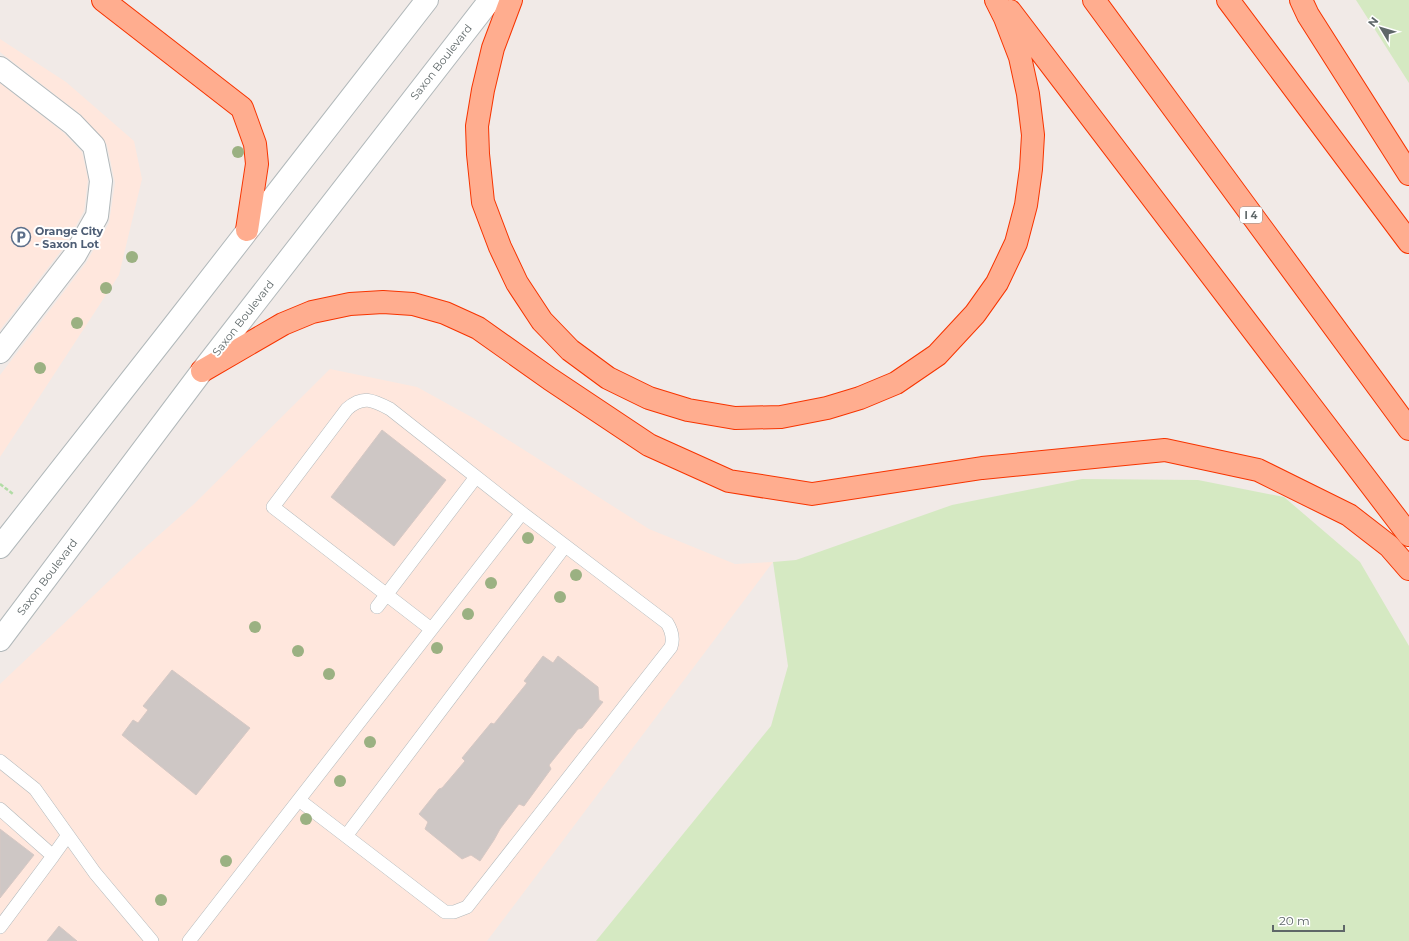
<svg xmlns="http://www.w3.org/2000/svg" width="1409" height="941" font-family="Montserrat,sans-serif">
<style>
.commercial{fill:#ffe7dd}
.green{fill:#d5e9c2}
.building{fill:#cec7c5;stroke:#d6c8c4}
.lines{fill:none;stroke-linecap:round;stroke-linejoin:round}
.service-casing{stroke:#b2b8ba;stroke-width:14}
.minor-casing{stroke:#b2b8ba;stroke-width:24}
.secondary-casing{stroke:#b1b8ba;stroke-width:24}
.motorway-casing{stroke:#f73400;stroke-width:24}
.path{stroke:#b1dca5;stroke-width:2.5;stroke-dasharray:4 2;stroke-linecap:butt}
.service{stroke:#fff;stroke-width:13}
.minor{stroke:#fff;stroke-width:22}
.secondary{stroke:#fff;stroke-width:22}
.motorway{stroke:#ffad8f;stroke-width:22}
.tree{fill:#9bb182}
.labels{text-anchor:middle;stroke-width:4;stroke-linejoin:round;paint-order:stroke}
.shield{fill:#fff;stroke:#8e9595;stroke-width:1}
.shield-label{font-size:10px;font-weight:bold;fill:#5e6768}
.street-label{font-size:11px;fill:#5e6768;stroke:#fff}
.service-label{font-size:11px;font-weight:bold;fill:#4e5e75;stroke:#fff;text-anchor:start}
</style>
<rect width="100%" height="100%" fill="#f1eae7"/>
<path class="commercial" d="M0,39L66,82L134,141L142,179L119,275L0,457V375L86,263L109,223L115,183L107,145L103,139L80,114L0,52Z
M0,83L64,133L82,152L88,179L84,211L64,247L0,330Z
M330,369L417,387L475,419L649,529L735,564L773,562L487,941H0V684L130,561L194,504Z"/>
<path class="green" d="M1356,0H1409V83Z
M1082,479L1198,480L1284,497L1360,562L1409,646V941H596L771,726L788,666L773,562L796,560L952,505Z"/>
<path class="building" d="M382,430L446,480L394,546L331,497Z
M543,656L553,663L558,656L598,687L599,700L603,702L582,728L578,729L549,765L551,769L524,806L519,804L500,829L494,840L480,861L471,855L462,859L425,829L428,822L419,814L439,789L442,788L465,761L462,758L491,723L494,724L527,683L524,681Z
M172,670L250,728L196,795L122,735L133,720L138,723L148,710L143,706Z
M0,829L34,855L0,898Z
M59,926L77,941H47Z"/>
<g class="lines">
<defs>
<path id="service" d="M377,607L476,477
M0,761L35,789L95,873L152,941
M299,800L445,912H454L467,907L671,647C674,638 672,631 667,623L522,513L390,409C373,400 363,395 347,409L273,507L431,629
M0,809L53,856L0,927
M346,836L565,546
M53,856L68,835
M189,941L522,513"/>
<path id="minor" d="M0,68L73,124L94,146L101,181L97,216L75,255L0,352"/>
<path id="secondary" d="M0,547L171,329L427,0
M0,640L202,371L490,0"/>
<path id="motorway" d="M103,0L242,108L255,144L257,164L247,230
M511,0L493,48L483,90L477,126L478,154L483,202L500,247L517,283L542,321L570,350L608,378L649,398L688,410L735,418L781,417L827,408L860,398L896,383L937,355L975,314L997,283L1016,243L1026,205L1031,169L1033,135L1028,94L1020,57L1005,18L996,0
M1094,0L1409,429
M1228,0L1409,242
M1301,0L1308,15L1409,174
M1010,11L1409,535
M202,371L283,324L312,312L350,304L383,302L413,304L445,313L478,328L550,379L649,445L729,481L812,494L982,468L1165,450L1258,470L1349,515L1389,546L1409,569"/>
</defs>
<use href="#service" class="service-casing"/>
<use href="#minor" class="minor-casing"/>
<use href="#secondary" class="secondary-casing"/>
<use href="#motorway" class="motorway-casing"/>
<path class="path" d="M0,484L13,494"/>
<use href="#service" class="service"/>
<use href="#minor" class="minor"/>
<use href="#secondary" class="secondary"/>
<use href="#motorway" class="motorway"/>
</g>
<g class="tree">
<circle cx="238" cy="152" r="6"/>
<circle cx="132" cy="257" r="6"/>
<circle cx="106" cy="288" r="6"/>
<circle cx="77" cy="323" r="6"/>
<circle cx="40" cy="368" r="6"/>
<circle cx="528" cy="538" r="6"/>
<circle cx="576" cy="575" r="6"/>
<circle cx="491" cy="583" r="6"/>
<circle cx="560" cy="597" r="6"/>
<circle cx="468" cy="614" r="6"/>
<circle cx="255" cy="627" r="6"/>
<circle cx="437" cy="648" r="6"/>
<circle cx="298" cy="651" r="6"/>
<circle cx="329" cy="674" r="6"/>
<circle cx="370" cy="742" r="6"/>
<circle cx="340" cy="781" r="6"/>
<circle cx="306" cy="819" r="6"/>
<circle cx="226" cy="861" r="6"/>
<circle cx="161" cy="900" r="6"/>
</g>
<defs>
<symbol id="parking-ring" viewBox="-11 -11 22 22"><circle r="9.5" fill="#fff" stroke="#5c6f8a" stroke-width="1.5"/><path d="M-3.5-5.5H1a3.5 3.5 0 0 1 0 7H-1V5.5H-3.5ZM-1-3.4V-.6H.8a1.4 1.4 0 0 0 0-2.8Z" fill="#5c6f8a"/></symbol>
</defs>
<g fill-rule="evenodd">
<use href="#parking-ring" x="10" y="226" width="22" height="22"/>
</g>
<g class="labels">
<rect class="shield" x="1240" y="207" width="22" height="16" rx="3"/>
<g class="shield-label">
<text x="1251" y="219">I 4</text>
</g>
<g class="street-label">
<text transform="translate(441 62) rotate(-52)" y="4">Saxon Boulevard</text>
<text transform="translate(243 318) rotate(-52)" y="4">Saxon Boulevard</text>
<text transform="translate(47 577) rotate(-53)" y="4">Saxon Boulevard</text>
</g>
<g class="service-label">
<text x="35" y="235">Orange City<tspan x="35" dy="13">- Saxon Lot</tspan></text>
</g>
</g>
<g transform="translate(1381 28) rotate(308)" stroke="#ffffff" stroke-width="3" paint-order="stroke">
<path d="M0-3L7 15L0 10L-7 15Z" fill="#5e6768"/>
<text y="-6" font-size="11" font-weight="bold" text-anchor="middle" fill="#5e6768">N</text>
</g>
<path d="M1273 925v6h71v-6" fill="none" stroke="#5e6768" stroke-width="2"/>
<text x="1279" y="925" font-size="12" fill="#5e6768" stroke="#ffffff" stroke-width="3" paint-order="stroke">20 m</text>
</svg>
